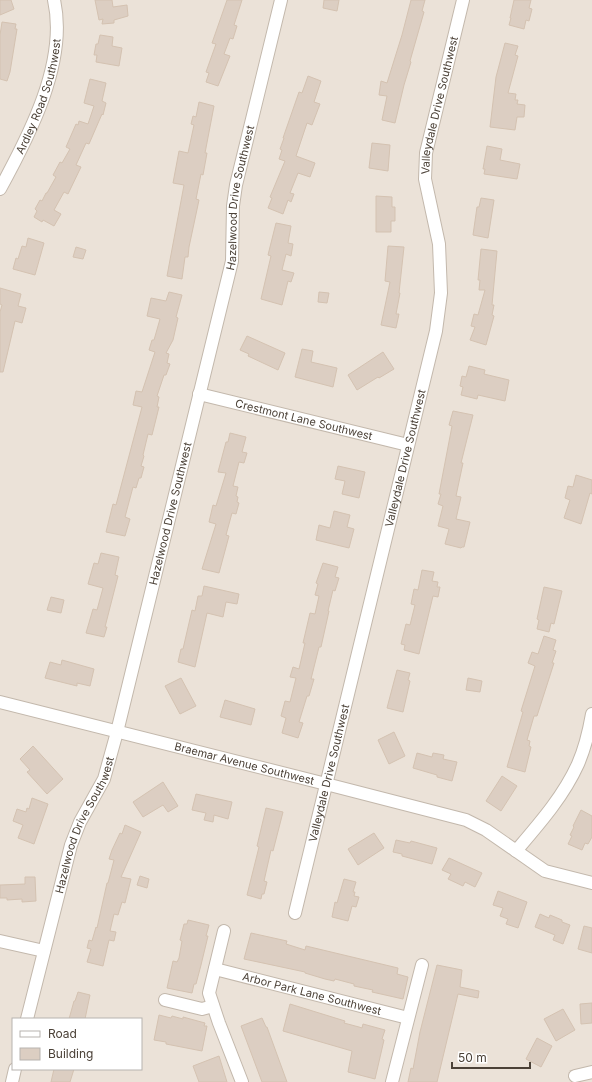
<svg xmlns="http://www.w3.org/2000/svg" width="592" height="1082" font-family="Inter,sans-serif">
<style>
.residential{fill:#ebe2d8;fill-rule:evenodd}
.building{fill:#dccec2;stroke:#d4c2b1}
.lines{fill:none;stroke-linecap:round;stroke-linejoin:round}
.street-casing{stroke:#c3b8ac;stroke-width:14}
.street{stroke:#fff;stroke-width:12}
.labels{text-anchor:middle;stroke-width:3.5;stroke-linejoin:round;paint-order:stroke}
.street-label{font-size:11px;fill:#4b4137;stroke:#fff}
</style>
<rect width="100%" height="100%" fill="#f6f1eb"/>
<path class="residential" d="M0,0H592V1082H0ZM13,1019H141V1069H13Z"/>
<path class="building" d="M0,0H11L14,9L0,15Z
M95,0H112L113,7L127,5L128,16L114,20V23L102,24L103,19L99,20Z
M227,0H242L234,25L237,26L233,39L230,38L224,54L230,56L218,86L206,82L209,73L206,72L216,44L212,43Z
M324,0H339L337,11L323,8Z
M411,0H425L422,11L424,12L410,61L411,62L404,85L395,123L382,120L387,96L379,95L381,81L387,83L402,35Z
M514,0H531L529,8L532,9L529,21L526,20L524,29L509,25L511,18H510Z
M2,22L16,24L15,29H17L10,72L7,81L0,79V35Z
M100,35L113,37L112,46L122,48L119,66L96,62L97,55H94L96,44H98Z
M505,43L518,46L515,55L518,56L508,93L516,94L515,100H518L517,104L525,105L524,117H517L515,130L490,127L496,77Z
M308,76L321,81L314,102L320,104L312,125L307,123L296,156L315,163L310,177L298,173L290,193L294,194L291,202L288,200L283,214L268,208L272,198L270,197L285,161L279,159L282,150L280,149L284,138H283L299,92L302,93Z
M90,79L106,83L102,101L106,103L103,115L102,114L89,144L86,143L76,165L81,167L68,194L64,192L54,210L61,214L54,226L43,220L42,222L34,217L37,211L35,209L40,200L42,201L46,193H47L56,177L53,175L60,162L62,163L70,149L66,147L76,124L78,125L79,121L88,124L94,106L84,103Z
M199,102L214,106L205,153H207L203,175L201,174L196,199L199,200L189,247L188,257H185L182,279L167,276L184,185L173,183L179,151L188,153L194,125L191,124L193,116L196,117Z
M372,143L390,145L388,171L369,168Z
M487,146L502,149L500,160L520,164L517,179L484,174L485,169H483Z
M376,196L392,197V207H395V221H391V232H376Z
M481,198L494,200L488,238L473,235L477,207H479Z
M276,223L291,226L288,243L293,244L291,256L286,254L282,270L294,273L291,282L288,281L282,305L261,299L271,256L268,255Z
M28,238L44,243L35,275L13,269L16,258L18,259L22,246L26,247Z
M388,246L404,247L399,293H400L396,314H399L396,328L381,325L390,282L385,281Z
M76,247L86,250L83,259L73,257Z
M481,249L497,251L492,305H494L492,315L494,316L486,345L470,340L475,327L471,326L474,314L478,315L485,290H479L480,280H478Z
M0,288L21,294L18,306L26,308L22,323L15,321L3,372H0V312L2,305L0,304Z
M169,292L182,295L176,317L178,318L173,340L166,353L169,354L167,363L170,364L166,375H164L157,396L159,397L157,407H159L152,435L148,434L143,455L144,456L141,466L144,467L141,478H139L136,488L133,487L125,517L130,519L125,536L106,532L113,504L116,505L142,407L133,405L136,391L142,392L155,352L149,350L152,340H154L160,319L147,316L151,298L166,301Z
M319,292L329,293L327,303L318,302Z
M247,336L285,353L278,370L248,356L249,354L240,350Z
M302,349L313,351L311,362L337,368L333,387L295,377Z
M383,352L394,369L379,378L378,377L357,390L348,375Z
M469,366L485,370L484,374L509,380L505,401L478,395L477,399L461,395L463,387L460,386L462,376L466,377Z
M453,411L473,415L461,463H463L456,496L461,497L456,519L470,522L464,547H462L461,548L445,544L449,529L438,526L443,506L438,504L441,494H439L452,426L449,425Z
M230,433L246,437L242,452L247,453L244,463L239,462L233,486L238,487L236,496L238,497L237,502L239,503L236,514L232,513L226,535L229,536L219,573L202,569L216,524L209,522L213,505L216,506L226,473L218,472L226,442H228Z
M338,466L365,472L359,498L342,494L345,481L335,479Z
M576,475L592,480V494L590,493L581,524L564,518L570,500L565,498L568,486L573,487Z
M334,511L350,515L347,527L354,529L349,548L316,540L319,525L330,528Z
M101,553L119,557L115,575L118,576L105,627H107L104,637L86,633L93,609L97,610L103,588L88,584L94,563L98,564Z
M323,563L338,567L335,577L339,578L335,591L333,590L328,611H329L321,647H319L311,679H314L309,696H307L299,722L303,723L298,738L282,733L286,718L281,716L285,701L290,702L296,678L290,677L293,667L299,669L305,643H303L310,613L315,614L319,596L315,595L318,584L316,583Z
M422,570L434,572L432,581L438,582L437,587H440L438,597L433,596L419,654L404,650L405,645L401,644L406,624L410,625L415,605L411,604L414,589L418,590Z
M204,586L239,594L237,604L226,602L223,617L207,613L195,667L178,662L181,649H183L192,610L195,611L198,596H202Z
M544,587L562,591L554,624L551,623L549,632L537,629L539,620L537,619Z
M51,597L64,600L61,613L47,610Z
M544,636L556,640L553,650L556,651L552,663H554L537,716H534L527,740L530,741L529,746L531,747L525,772L507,767L523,712L521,711L535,666L528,663L532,652L538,654Z
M62,660L94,669L90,686L77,683V686L45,678L50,662L61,665Z
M397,670L410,673L408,680L410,681L403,712L387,708Z
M181,678L196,706L180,714L165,686Z
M468,678L482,681L480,692L466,690Z
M225,700L255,709L251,725L220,717Z
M394,732L405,756L389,764L378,740Z
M33,746L63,779L47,794L27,772L30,770L20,759Z
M417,753L432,757L433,753L444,755L443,759L457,762L452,781L437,777V775L413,768Z
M502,776L517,786L501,811L486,801Z
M163,782L178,806L168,812L163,805L143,817L133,802Z
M196,794L232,802L228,819L214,815L213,822L204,820L206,813L192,810Z
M32,798L48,804L34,844L18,838L23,825L13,821L17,809L26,812L27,808L29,809Z
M266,808L283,812L273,851L271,850L264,881L267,882L264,894H262L261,899L247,895L259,847L257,846Z
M581,810L592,816V837L588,844L585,843L582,850L568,844L572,836L570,835L574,827L573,826Z
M125,825L141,832L121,877L131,879L125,903L122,902L118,915L114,914L110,931L116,932L114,941L109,940L103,966L87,962L91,949L87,948L89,940L92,941L96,927L97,928L107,883H108L114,860L109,859L112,850L120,833L122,834Z
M374,833L384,848L358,865L348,849Z
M396,840L410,843L411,841L437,848L432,864L402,856V854L393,852Z
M449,858L482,873L475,887L465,882L463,886L448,879L451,874L442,870Z
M140,876L149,879L147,888L137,885Z
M25,877H35L36,901L22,902V899L7,900V898H0V885L25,884Z
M344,879L356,882L353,892H355L354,896L359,897L356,907L352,906L348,921L332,917L335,902L337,903Z
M498,891L527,902L518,928L506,924L508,919L500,916L503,908L493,905Z
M540,914L549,918L550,915L562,920V922L570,925L563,944L553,940L555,935L535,927Z
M188,920L209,925L206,936H208L201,965L196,984H194L192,993L167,988L173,961L177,962L179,958L182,941L180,940L184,924H187Z
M584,926L592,928V953L578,949Z
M251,933L287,941L286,944L305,950L306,946L398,968L397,974L408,977L403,999L372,992L373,990L354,986V984L335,979L334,981L325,979L305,973V972L244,959Z
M437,965L462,970L460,987L479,991L478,998L458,994L437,1082H408L411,1068L413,1069L420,1032Z
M78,992L90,995L85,1019H69L74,1001H75Z
M592,1003V1023L581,1024L580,1004Z
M290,1004L345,1021L344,1023L359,1027L362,1028L363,1024L385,1030L382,1039L384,1040L375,1079L348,1072L352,1051L283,1031Z
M563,1009L575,1030L556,1041L544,1019Z
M159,1015L171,1018L172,1016L183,1019V1017L205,1023L204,1026H207L202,1051L166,1044V1042L154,1040Z
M262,1018L266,1027H267L287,1082H262L241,1026Z
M537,1038L552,1046L541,1067L526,1059Z
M219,1056L227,1082H199L193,1066Z
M54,1069H74L70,1082H51Z"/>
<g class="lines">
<defs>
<g id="street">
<path id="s1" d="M0,189C29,136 68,62 54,0"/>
<path id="s2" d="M199,394L408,445"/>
<path id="s3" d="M0,702L326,784L466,820L486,830L545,871L592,883"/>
<path d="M516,851C539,824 563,797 578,764C585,748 589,731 592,714"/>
<path id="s4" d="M295,913L436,331L441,293L439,244L425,179L426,153L463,0"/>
<path d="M224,931L209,993L219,1023L242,1082"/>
<path d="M0,941L44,951"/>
<path id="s5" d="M215,969L408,1018"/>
<path d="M165,1000L202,1009L213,1006"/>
<path id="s6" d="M27,1019L71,845L80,822L104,779L117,732L232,261L233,206L236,185L281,0"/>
<path d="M575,1076L592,1072"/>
<path d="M12,1082L15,1069"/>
<path d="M392,1082L422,965"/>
</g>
</defs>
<use href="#street" class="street-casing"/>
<use href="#street" class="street"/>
</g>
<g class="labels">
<g class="street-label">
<text dy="4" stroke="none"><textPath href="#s1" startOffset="101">Ardley Road Southwest</textPath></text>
<text dy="4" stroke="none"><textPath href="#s4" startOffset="828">Valleydale Drive Southwest</textPath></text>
<text dy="4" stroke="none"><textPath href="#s6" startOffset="851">Hazelwood Drive Southwest</textPath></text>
<text dy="4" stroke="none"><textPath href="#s2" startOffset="108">Crestmont Lane Southwest</textPath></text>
<text dy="4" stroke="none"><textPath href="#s4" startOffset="468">Valleydale Drive Southwest</textPath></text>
<text dy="4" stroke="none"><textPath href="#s6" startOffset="527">Hazelwood Drive Southwest</textPath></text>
<text dy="4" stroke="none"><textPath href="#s3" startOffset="252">Braemar Avenue Southwest</textPath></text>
<text dy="4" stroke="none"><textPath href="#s4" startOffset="144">Valleydale Drive Southwest</textPath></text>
<text dy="4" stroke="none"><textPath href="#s6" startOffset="203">Hazelwood Drive Southwest</textPath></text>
<text dy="4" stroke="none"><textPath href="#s5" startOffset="100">Arbor Park Lane Southwest</textPath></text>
</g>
</g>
<rect x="12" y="1018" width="130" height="52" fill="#ffffff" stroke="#b7b3af"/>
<rect x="20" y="1031" width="20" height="6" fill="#ffffff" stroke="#b7b3af"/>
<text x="48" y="1038" font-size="12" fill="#4b4137">Road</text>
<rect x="20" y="1048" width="20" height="12" fill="#dccec2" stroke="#b7b3af"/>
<text x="48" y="1058" font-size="12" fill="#4b4137">Building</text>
<path d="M452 1062v6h78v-6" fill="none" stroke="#4b4137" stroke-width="2"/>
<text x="458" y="1062" font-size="12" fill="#4b4137" stroke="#ffffff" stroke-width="3" paint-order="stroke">50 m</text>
</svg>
